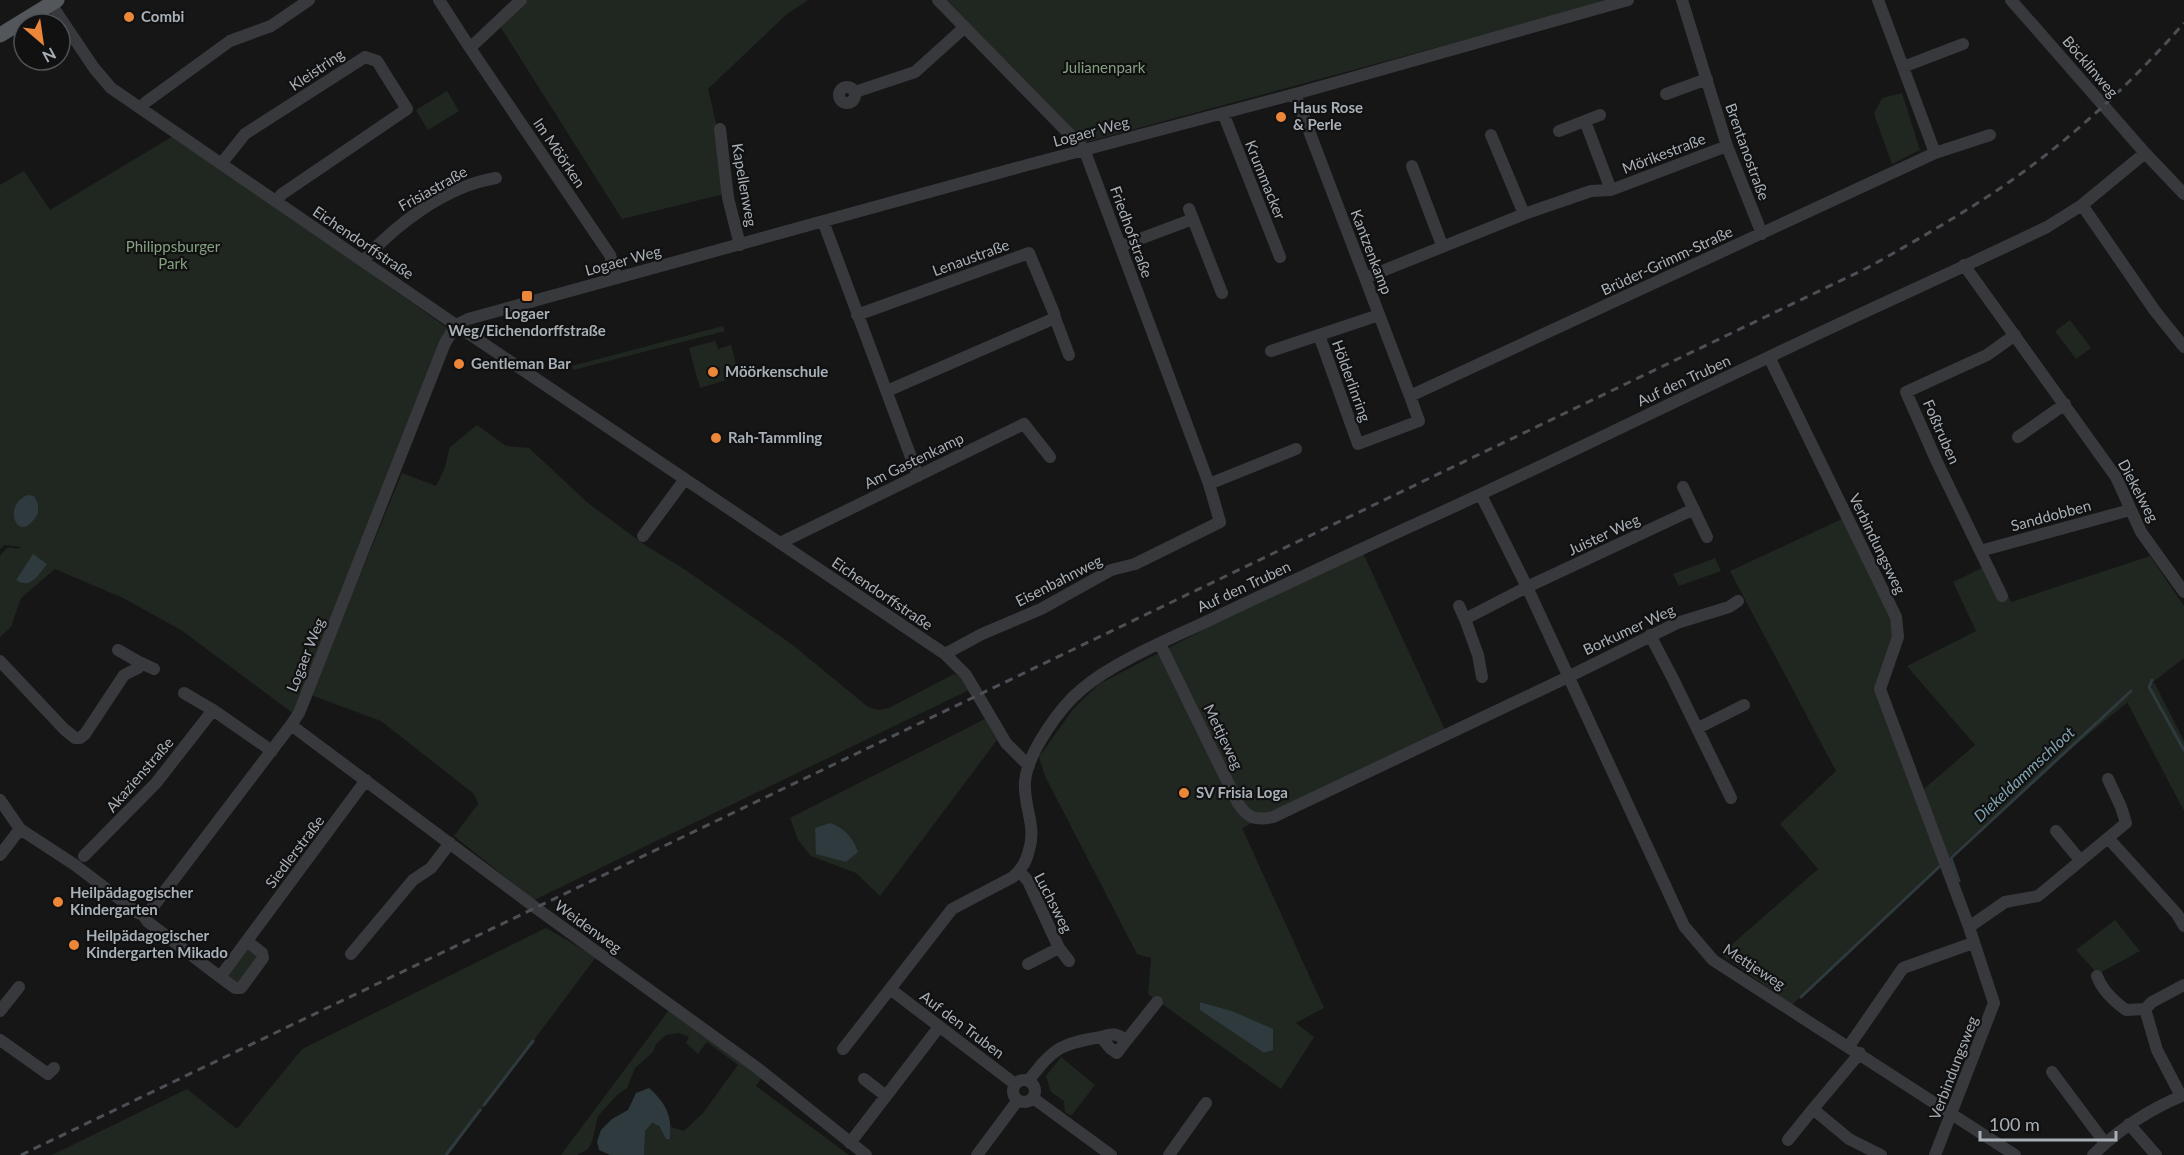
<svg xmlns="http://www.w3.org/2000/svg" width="2184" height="1155" font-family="Lato,sans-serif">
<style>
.green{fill:#202720;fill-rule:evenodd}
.water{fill:#2e3a3d}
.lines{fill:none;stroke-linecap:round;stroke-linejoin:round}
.stream{stroke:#2e3a3d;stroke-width:3}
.minor{stroke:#37393c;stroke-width:12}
.major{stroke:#53575b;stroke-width:15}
.rail{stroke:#4c4f53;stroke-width:3;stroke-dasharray:8 6;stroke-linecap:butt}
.poi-dot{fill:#ec8639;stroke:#111112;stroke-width:2}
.labels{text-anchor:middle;stroke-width:4.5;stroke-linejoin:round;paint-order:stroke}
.poi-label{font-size:15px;font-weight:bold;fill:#a8b0b7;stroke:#111112;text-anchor:start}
.street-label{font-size:15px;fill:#a8b0b7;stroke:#111112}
.park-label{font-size:15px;fill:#85a180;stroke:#111112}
.water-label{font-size:16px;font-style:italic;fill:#80a5b1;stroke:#111112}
</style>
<rect width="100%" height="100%" fill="#161617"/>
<path class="green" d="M523,0H808L787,14L708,89L717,127L724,194L622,219L498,23Z
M943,0H1612L1083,143Z
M447,91L459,111L428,130L416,110Z
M1902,93L1920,150L1892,164L1874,114L1882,98Z
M175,135L449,329L294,714L181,630L123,598L55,569L21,598L11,627L0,637V556C5,550 7,545 16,549L22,547L4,545L0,549V185L24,171L50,210ZM33,555L47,564L33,581L23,584L16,580Z
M2070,320L2091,348L2076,359L2055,331Z
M723,326L725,331L573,370L572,366Z
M715,341L718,349L731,345L736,365L723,369L726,380L700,388L689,348Z
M477,425L506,446L529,448L588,503L645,545L687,571L794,646L868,707L879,710L889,708L954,674L960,677L969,690L534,900L454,836L478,804L474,794L381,721L311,695L402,473L436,486L444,470L450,447Z
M1846,517L1896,617L1898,637L1880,690L1918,794L1975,745L1907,666L1976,631L1953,582L1992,563L2011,602L2150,556L2184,606V658C2045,763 1919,885 1792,1005L1721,954L1818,869L1780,824L1836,771L1730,571Z
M1362,551L1445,730L1242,828L1324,1008L1296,1023L1314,1037L1281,1089L1148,994L1151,958L1137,954L1045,776L1039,757L1074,708L1099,684L1280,590ZM1200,1002L1232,1011L1273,1050L1264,1053L1200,1010Z
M1715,558L1721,571L1679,586L1673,574Z
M2154,682L2184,741V811L2127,702Z
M985,719L997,740L880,896L856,873L811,856L798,840L790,818ZM815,828L846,861L817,854Z
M2115,920L2140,951L2098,974L2076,950Z
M546,928L596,957L448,1155H52L187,1089L237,1129L302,1049Z
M246,948H250L259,956L239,983H233L227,975Z
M672,1006L764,1074L756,1086L849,1155H644V1133L650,1124H657L666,1138H671V1127L684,1131L703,1113L738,1065L707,1042L698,1054L686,1043L689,1037L679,1033L666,1035L656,1044L653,1052L635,1068L627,1088L617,1095L598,1116L592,1142L588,1149L577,1155H561Z
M1061,1057L1095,1085L1071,1116L1065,1112L1064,1101L1051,1092L1046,1076Z"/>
<path class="water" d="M28,495L34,496L38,504V513C19,549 0,505 28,495Z
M33,554L47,564C39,574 30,591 16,580Z
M830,823C845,828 853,838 858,852L846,862L816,854L815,828Z
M1200,1002L1232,1011L1273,1029V1050L1264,1053L1200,1010Z
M649,1088C665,1102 673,1116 670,1139H666L659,1126L652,1123L645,1131L644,1155H610L599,1150L597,1142L601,1130L612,1119L628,1110L636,1093Z"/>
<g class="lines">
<path class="stream" d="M2152,680L2149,687L2184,750
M1959,881L1951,858L2131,691
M1801,997L1939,867
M484,1105L533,1041
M446,1155L480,1110"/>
<path class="minor" d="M51,0V4L94,68L111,88L450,321L945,654L966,675L1006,743L1029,766
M439,0L470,48
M521,0L470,48L610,255L617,278
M938,0L1084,149L1209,484L1220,522L1135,564L1111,570L1041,609L982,634L945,654
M1682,0L1727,146L1762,234
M2011,0L2145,153L2184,194
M1903,67L1963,44
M839 95a8 8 0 1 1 16 0a8 8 0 1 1-16 0Z
M855,92L915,72L965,27
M1295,94L1410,396L1419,421L1358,444L1319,335L1379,315
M1666,94L1707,79
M141,108L146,102L230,41L271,26L309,0
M1223,113L1280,257
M1585,121L1611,190
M720,129L728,198L740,245
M1559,131L1600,115
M1491,135L1524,214
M1935,153L1990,135
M221,164L245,134L365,57L377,61L407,109L282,194L276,201
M1412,166L1442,245
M2082,205L2155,311L2184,347
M1189,209L1222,293
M823,221L918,476
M1121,246L1193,219
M363,261C396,224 446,186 496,178
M1964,265L2116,477L2141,532L2184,592
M1365,278L1524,214L1591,191L1611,190L1727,146
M857,315L1029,253L1054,313L1055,318L887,391
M1055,318L1069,355
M1271,351L1319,335
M1769,357L1896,617L1898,637L1880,689L1969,927L1994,1003L1935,1155
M1410,396L1935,153L1878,0
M2018,437L2065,404
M1209,484L1296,449
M1683,487L1707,537
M1481,495L1527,587L1684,926L1713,960L2015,1155
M643,536L685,479
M780,543L1024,424L1050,457
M1980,551L2130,510
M2002,596L1937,462L1906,392L1987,355L2015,335
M1459,606L1465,619
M1650,635L1673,679L1731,798
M1160,644L1238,803C1247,818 1256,821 1273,817L1568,677L1677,623L1729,607L1738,601
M0,661L64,729L75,738H80L85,734L124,675L138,668L139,662L118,650
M139,662L154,669
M1482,677L1478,655L1465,619L1527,587L1694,509
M184,693L213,710L272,751
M291,725L536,908L756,1067L866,1155
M1698,728L1744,705
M0,800L20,829L75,865L138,913L143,915L149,912L291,725L299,713L445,343L456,325L468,319L1031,164L1295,94L1628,0
M2056,831L2080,860
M2108,838L2177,914L2184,926
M0,855L20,829
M84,856L156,783L213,710
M1020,872L1028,881L1059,948L1028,964
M143,915L148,922L220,977
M1969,927L2005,902L2038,896L2126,823L2121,807L2108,779
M247,941L262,953L263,958L241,988H235L220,977L366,780
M1059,948L1069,961
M351,954L413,880L431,868L450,843
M2097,976C2102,990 2115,1002 2126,1010L2145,1009L2152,1002L2184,985
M2145,1009L2157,1050L2181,1096
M0,1011L19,987
M0,1040L48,1074L54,1068
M1126,1041L1157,1002
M1849,1046L1903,968L1973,943
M843,1049L890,989
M1860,1053L1813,1109L1849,1139L1881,1155
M2052,1072L2105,1143
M864,1079L886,1096
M1013 1091a11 11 0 1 1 22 0a11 11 0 1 1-22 0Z
M1029,1080C1054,1048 1059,1044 1101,1037L1110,1048L1117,1053L1126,1041C1118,1033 1112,1033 1101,1037
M1015,1084L890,989L952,909L1013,877C1022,869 1026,862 1029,850C1037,825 1023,807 1025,781C1028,752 1060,707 1082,689C1115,661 1172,638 1212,619C1284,585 1356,551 1429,518C1542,467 1654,411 1767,358C1860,313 1954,272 2047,227L2082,205L2145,153
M1033,1098L1111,1155
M2129,1124L2156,1155
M1788,1140L1813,1109
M850,1143L939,1027
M977,1155L1018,1100
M1169,1155L1206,1103
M2093,1155C2119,1129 2150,1109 2184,1095"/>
<path class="major" d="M0,35L57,0"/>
<path class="rail" d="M21,1155L1867,268C1910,244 1952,220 1993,193C2064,146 2128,87 2184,23"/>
</g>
<g class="poi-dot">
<circle cx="129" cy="17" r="6"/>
<circle cx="1281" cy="117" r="6"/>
<rect x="521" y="290" width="12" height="12" rx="3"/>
<circle cx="459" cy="364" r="6"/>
<circle cx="713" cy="372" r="6"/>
<circle cx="716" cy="438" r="6"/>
<circle cx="1184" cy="793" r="6"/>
<circle cx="58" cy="902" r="6"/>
<circle cx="74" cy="945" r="6"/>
</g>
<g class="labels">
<g class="poi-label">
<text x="141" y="22">Combi</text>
<text x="1293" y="113">Haus Rose<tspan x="1293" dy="17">&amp; Perle</tspan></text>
<text x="527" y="319" text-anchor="middle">Logaer<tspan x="527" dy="17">Weg/Eichendorffstraße</tspan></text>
<text x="471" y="369">Gentleman Bar</text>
<text x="725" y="377">Möörkenschule</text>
<text x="728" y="443">Rah-Tammling</text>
<text x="1196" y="798">SV Frisia Loga</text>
<text x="70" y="898">Heilpädagogischer<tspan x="70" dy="17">Kindergarten</tspan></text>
<text x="86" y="941">Heilpädagogischer<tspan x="86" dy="17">Kindergarten Mikado</tspan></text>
</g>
<g class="street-label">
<text transform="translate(2090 67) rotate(49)" y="5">Böcklinweg</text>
<text transform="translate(317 70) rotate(-34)" y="5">Kleistring</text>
<text transform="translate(1091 132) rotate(-15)" y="5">Logaer Weg</text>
<text transform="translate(1747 152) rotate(70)" y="5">Brentanostraße</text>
<text transform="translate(559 153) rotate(56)" y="5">Im Möörken</text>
<text transform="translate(1664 154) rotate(-21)" y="5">Mörikestraße</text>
<text transform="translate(1265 180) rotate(68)" y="5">Krummacker</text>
<text transform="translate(744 185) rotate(80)" y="5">Kapellenweg</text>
<text transform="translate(433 189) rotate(-29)" y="5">Frisiastraße</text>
<text transform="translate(1131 232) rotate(70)" y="5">Friedhofstraße</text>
<text transform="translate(363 243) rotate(34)" y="5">Eichendorffstraße</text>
<text transform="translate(1371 252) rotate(69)" y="5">Kantzenkamp</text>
<text transform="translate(971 258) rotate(-20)" y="5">Lenaustraße</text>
<text transform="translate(623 261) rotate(-15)" y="5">Logaer Weg</text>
<text transform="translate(1667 261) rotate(-25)" y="5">Brüder-Grimm-Straße</text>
<text transform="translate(1351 381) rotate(70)" y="5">Hölderlinring</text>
<text transform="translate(1684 381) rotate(-25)" y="5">Auf den Truben</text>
<text transform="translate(1941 432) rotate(66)" y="5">Foßtruben</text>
<text transform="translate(914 461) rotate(-26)" y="5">Am Gastenkamp</text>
<text transform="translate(2138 491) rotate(62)" y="5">Diekelweg</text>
<text transform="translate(2051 516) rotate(-15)" y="5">Sanddobben</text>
<text transform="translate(1604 535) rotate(-25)" y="5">Juister Weg</text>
<text transform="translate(1877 544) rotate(64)" y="5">Verbindungsweg</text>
<text transform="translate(1059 581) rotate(-27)" y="5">Eisenbahnweg</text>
<text transform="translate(1244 587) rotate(-25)" y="5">Auf den Truben</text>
<text transform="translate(882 594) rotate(34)" y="5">Eichendorffstraße</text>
<text transform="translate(1629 630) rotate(-25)" y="5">Borkumer Weg</text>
<text transform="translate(306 655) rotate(-68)" y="5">Logaer Weg</text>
<text transform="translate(1223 737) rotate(64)" y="5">Mettjeweg</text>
<text transform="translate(140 775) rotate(-49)" y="5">Akazienstraße</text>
<text transform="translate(295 852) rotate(-53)" y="5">Siedlerstraße</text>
<text transform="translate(1053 903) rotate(63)" y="5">Luchsweg</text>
<text transform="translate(588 927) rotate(36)" y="5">Weidenweg</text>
<text transform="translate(1754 967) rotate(33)" y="5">Mettjeweg</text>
<text transform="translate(962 1025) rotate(37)" y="5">Auf den Truben</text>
<text transform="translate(1954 1068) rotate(-69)" y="5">Verbindungsweg</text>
</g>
<g class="park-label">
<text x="1104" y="73">Julianenpark</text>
<text x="173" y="252">Philippsburger<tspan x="173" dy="17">Park</tspan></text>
</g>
<g class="water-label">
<text transform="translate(2024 774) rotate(-43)" y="6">Diekeldammschloot</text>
</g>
</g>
<g transform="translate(42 42) rotate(151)"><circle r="28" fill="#111112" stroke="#4d5154" stroke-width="1.5"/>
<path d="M0-4.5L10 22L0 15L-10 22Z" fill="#ec8639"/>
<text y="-9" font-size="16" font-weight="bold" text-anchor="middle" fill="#a8b0b7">N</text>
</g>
<path d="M1980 1131v9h136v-9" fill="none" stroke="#a8b0b7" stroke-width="3"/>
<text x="1989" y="1131" font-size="18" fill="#a8b0b7" stroke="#111112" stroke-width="4.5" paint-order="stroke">100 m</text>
</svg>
